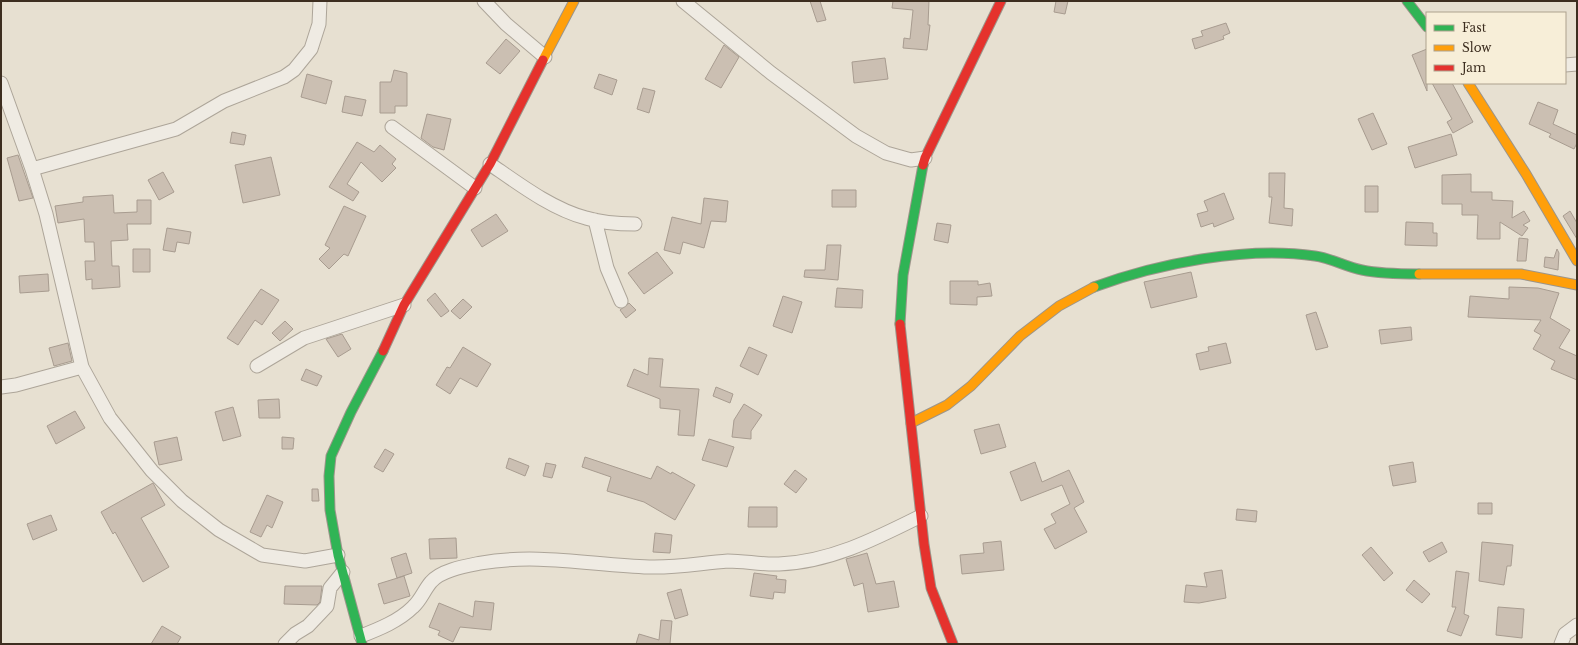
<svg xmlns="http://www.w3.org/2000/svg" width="1578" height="645" font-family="'Libre Baskerville',serif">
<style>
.building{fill:#cbbfb2;stroke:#a89c90}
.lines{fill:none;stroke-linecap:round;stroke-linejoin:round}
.street-casing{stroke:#ada599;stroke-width:15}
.fast-casing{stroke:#9c958a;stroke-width:11}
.slow-casing{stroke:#9c958a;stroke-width:11}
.jam-casing{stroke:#9c958a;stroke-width:11}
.street{stroke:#efebe3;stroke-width:13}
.fast{stroke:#30b455;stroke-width:9}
.slow{stroke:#ff9f0a;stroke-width:9}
.jam{stroke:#e5322d;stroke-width:9}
</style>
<rect width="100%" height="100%" fill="#e7e0d1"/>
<path class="building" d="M810,1H820L826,20L817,22Z
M893,1H929L928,25H930L927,50L903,48L904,38L910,39L913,10L892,8Z
M1056,1H1068L1065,14L1054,12Z
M1226,23L1230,33L1223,36L1224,39L1195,49L1192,39L1203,36L1201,31Z
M506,39L520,51L500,74L486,63Z
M724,45L739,57L721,88L705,79Z
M1427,49V91L1412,55Z
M885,58L888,79L854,83L852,62Z
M394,70L407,73V106H395V113H380V82H391Z
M307,74L332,81L326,104L301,97Z
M599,74L617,80L612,95L594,88Z
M1432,83H1452L1473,122L1453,133L1447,122L1452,119Z
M643,88L655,91L649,113L637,109Z
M345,96L366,100L362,116L342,112Z
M1538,102L1558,110L1553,124L1577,135V143L1574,149L1549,137L1551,134L1529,124Z
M1373,113L1387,144L1372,150L1358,119Z
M427,114L451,119L444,150L433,147L421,138Z
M232,132L246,135L244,145L230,143Z
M1451,134L1457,155L1415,168L1408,147Z
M357,142L374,152L380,145L396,159L392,164L396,168L382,182L361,162L347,184L359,192L353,201L329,187Z
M18,155L33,198L19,201L7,158Z
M271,157L280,195L243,203L235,165Z
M163,172L174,192L159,200L148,180Z
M1269,173H1285L1284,208L1293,209L1292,226L1269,223L1272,197H1269Z
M1471,174V192H1492V200L1513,201L1512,218L1524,211L1530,221L1523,225L1528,228L1522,236L1500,222V239H1477L1478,215H1462V204H1442V175Z
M1365,186H1378V212H1365Z
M832,190H856V207H832Z
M1224,193L1234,219L1214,227L1213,223L1201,227L1197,214L1208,211L1204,201Z
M113,195L114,213L137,212V200H151V224H127L128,240L111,241L112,266H119L120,287L92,289V279L86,280L85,261H95L94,242H85L84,219L58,223L55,206L83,202V197Z
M704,198L728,201L726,222L711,221L704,248L683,242L680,254L664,250L672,217L701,224Z
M344,206L366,216L348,256L344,254L329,269L319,259L330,248L325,245Z
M1570,211L1577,223V239L1563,216Z
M496,214L508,231L482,247L471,230Z
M1406,222L1433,223V233H1437V246L1405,245Z
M937,223L951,225L948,243L934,240Z
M167,228L191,232L189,244L177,242L175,252L163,250Z
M1519,238L1528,239L1526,261H1517Z
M827,245H841L838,280L804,277L805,270H825Z
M133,249H150V272H133Z
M1557,249L1559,253L1558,270L1544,267L1545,257L1554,258Z
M657,252L673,273L644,294L628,273Z
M1191,272L1197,297L1151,308L1144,282Z
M48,274L49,291L20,293L19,276Z
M950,281H978V285L990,283L992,296L977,297V305L950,304Z
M1509,287L1538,288L1559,293L1550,318L1570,330L1559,348L1577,356V380L1551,369L1555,361L1533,349L1541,335L1534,331L1541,320L1468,317L1470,296L1509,299Z
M837,288L863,290L862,308L835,307Z
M261,289L279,300L262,325L255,320L238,345L227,338Z
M435,293L449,311L441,317L427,300Z
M783,296L802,302L792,333L773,326Z
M463,299L472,307L460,319L451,311Z
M629,303L636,310L626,318L620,310Z
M1316,312L1328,347L1316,350L1306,315Z
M285,321L293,329L280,341L272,333Z
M1411,327L1412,340L1381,344L1379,330Z
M342,334L351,349L338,357L326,339Z
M68,343L72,361L54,366L49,348Z
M1226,343L1231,363L1200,370L1196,354L1209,351L1208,347Z
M463,347L491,364L477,387L460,378L450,394L436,385L447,367L450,368Z
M749,347L767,355L758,375L740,366Z
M649,358L663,359L660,387L699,389L694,436L678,435L680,410L660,408V399L627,386L634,369L648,375Z
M306,369L322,376L317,386L301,380Z
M716,387L733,394L730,403L713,396Z
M279,399L280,418H259L258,400Z
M744,404L762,415L751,431V439L732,437L734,420Z
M233,407L241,436L223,441L215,412Z
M75,411L85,428L56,444L47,426Z
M999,424L1006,447L981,454L974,430Z
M177,437L182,460L159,465L154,442Z
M282,437L294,438L293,449H282Z
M709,439L734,447L727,467L702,460Z
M385,449L394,454L383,472L374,467Z
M585,457L651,479L657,466L671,474L672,472L695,485L675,520L644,502L607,491L611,477L582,467Z
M509,458L529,466L525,476L506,468Z
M1035,462L1042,482L1069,470L1084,502L1074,508L1087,532L1055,549L1044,529L1056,523L1051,514L1070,504L1062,485L1021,501L1010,472Z
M1413,462L1416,482L1393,486L1389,466Z
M546,463L556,465L552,478L543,476Z
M795,470L807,479L796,493L784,484Z
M153,483L165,505L141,518L169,567L143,582L115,532L113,534L101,512Z
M312,489H318L319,501H312Z
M267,495L283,502L272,528L267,525L261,537L250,532Z
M1478,503H1492V514H1478Z
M749,507H777V527H748Z
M1237,509L1257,511L1256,522L1236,520Z
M51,515L57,530L33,540L27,524Z
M655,533L672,535L670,553L653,552Z
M456,538L457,558L430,559L429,539Z
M1001,541L1004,570L962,574L960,555L984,553L983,543Z
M1442,542L1447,552L1429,562L1423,552Z
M1482,542L1513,545L1511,566H1507L1504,585L1479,581Z
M1371,547L1393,573L1384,581L1362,555Z
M406,553L412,573L397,578L391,558Z
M867,553L876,584L894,581L899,607L868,612L863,583L854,586L846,559Z
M1222,570L1226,598L1199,603L1184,602L1186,585L1207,587L1204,573Z
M1456,571L1469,573L1464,614L1469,616L1461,636L1447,631L1456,607H1452Z
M754,573L777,576L776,579L786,580L785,593L774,592L773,599L750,596Z
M404,576L410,596L384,604L378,584Z
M1414,580L1430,594L1422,603L1406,590Z
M285,586H322L320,602L317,605L284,604Z
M681,589L688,615L675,619L667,593Z
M475,601L494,603L491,630L460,627L453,642L438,635L440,631L429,627L439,603L473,617Z
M1498,607L1524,609L1522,638L1496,635Z
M661,620L672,621L670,644H636L639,634L659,640Z
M162,626L181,637L177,644H151Z"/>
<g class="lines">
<defs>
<path id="street" d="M484,1L506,24L545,57
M683,1L771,73L856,136L886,153L911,160L925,158
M1565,65L1577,64
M1,83L32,169L46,214L82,367L110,418L152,471L182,501L219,530L262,555L305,561L338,555
M392,127L475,188
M490,164C519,184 552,209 586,218C602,223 618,224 635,224
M32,169L176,129L224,101L284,77L294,70L311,49L319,24L320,1
M595,220L607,268L621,301
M257,366L304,338L404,305
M1,387L16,385L82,367
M361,636C379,629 399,621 413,607C421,600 424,590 431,582C441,570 466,566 481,563C537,553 593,565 649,567C676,568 701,563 728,561C745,561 762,565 779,564C830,562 875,539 921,516
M285,644L295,634L308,626L327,606L330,588L343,572
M1561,644L1565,634L1577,625"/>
<path id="fast" d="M1407,1L1427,27
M1094,287C1159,263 1247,246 1315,256C1331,258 1346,267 1362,270C1381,274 1400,274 1419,274
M900,324L903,275L923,165
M362,644L338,555L330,510L329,476L331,456L351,412L383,351"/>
<path id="slow" d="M543,60L574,1
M1468,83L1526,174L1577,261
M1419,274H1521L1577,285
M911,423L947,405L971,386L1020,336L1059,306L1094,287"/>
<path id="jam" d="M923,165L925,158L1001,1
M900,324L924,544L931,588L953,644
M383,351L404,305L490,164L543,60"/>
</defs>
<use href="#street" class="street-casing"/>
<use href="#fast" class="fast-casing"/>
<use href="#slow" class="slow-casing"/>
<use href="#jam" class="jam-casing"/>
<use href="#street" class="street"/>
<use href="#fast" class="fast"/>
<use href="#slow" class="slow"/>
<use href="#jam" class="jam"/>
</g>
<rect width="1578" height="645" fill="none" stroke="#3d2e20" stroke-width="4"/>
<rect x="1426" y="12" width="140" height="72" fill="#f7eed8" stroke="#ada18e"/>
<rect x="1434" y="25" width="20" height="6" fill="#30b455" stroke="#ada18e"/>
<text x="1462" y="32" font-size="12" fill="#3d2e20">Fast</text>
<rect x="1434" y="45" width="20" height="6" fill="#ff9f0a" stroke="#ada18e"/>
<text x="1462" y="52" font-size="12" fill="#3d2e20">Slow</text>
<rect x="1434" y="65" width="20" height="6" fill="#e5322d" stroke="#ada18e"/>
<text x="1462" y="72" font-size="12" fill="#3d2e20">Jam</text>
</svg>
